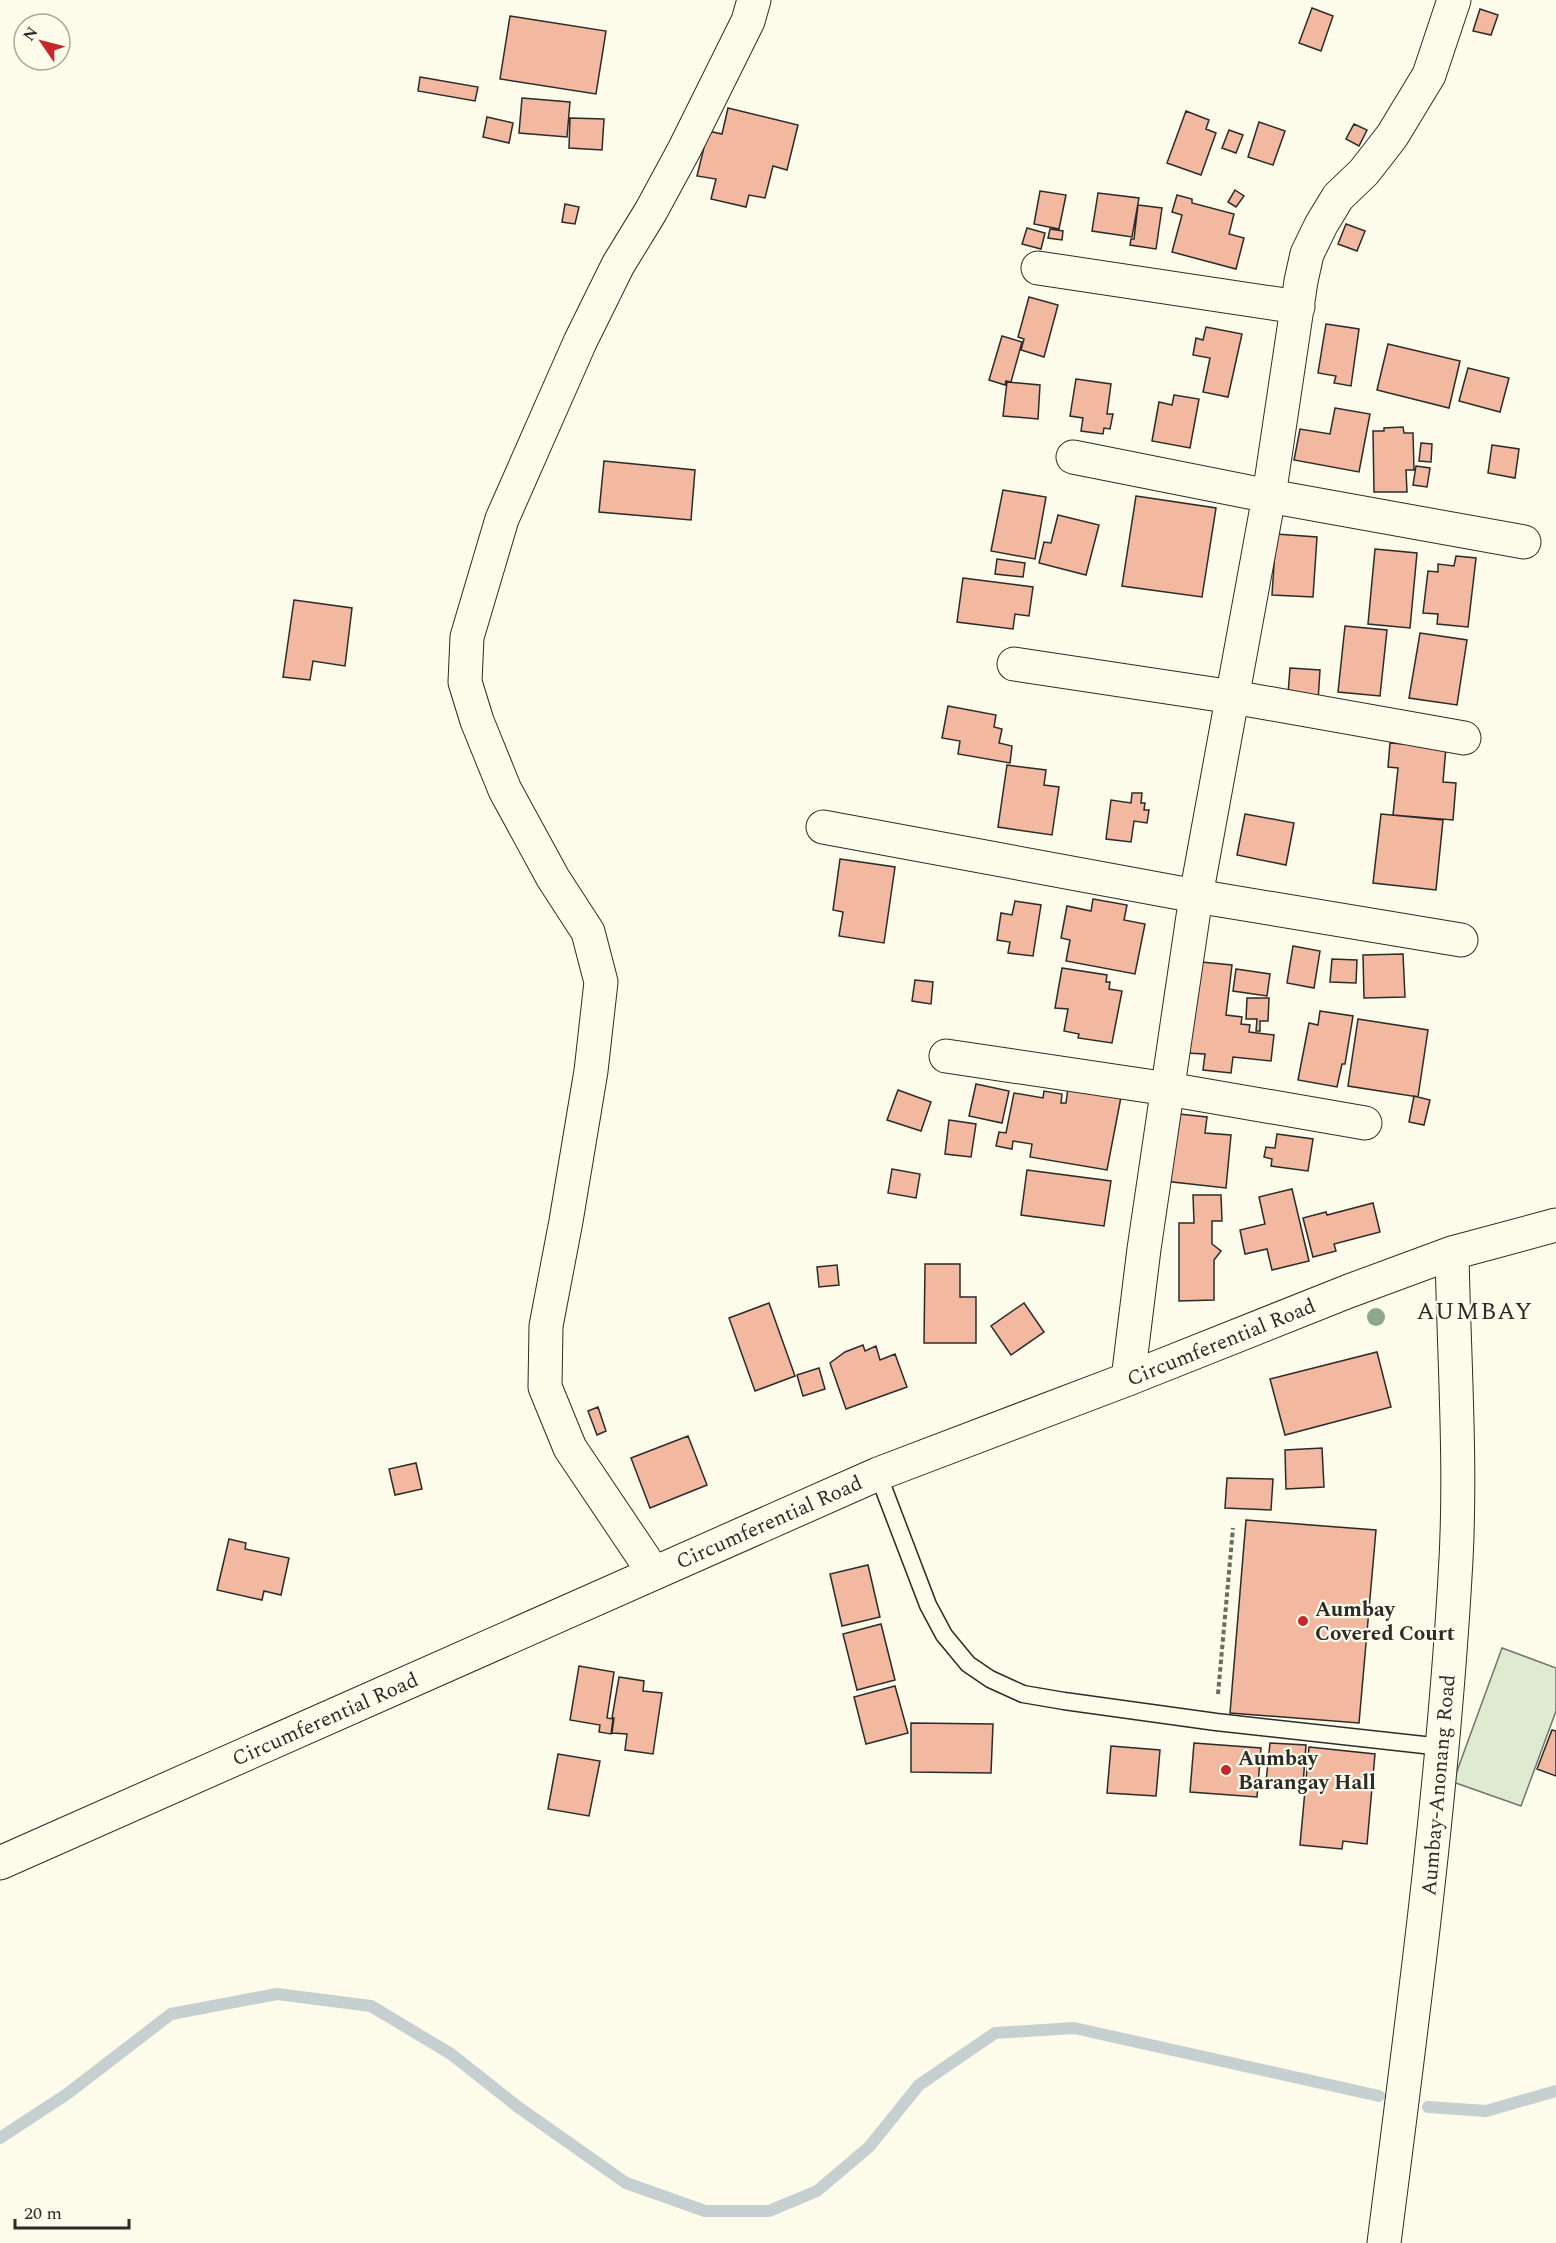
<svg xmlns="http://www.w3.org/2000/svg" width="1556" height="2243" font-family="Spectral,serif">
<style>
.green{fill:#deebd1;stroke:#74746e;stroke-width:1.5}
.lines{fill:none;stroke-linecap:round;stroke-linejoin:round}
.stream{stroke:#c7d0d0;stroke-width:12}
.building{fill:#f2b8a0;stroke:#2b2b2b;stroke-width:1.5}
.lane-casing{stroke:#2b2b2b;stroke-width:19}
.street-casing{stroke:#2b2b2b;stroke-width:35}
.secondary-casing{stroke:#2b2b2b;stroke-width:35}
.path{stroke:#6a6964;stroke-width:4;stroke-dasharray:4.5 3;stroke-linecap:butt}
.lane{stroke:#fdfbea;stroke-width:16}
.street{stroke:#fdfbea;stroke-width:33}
.secondary{stroke:#fdfbea;stroke-width:33}
.tree{fill:#8ea78a}
.poi-dot{fill:#c62828;stroke:#fdfbea;stroke-width:2}
.labels{text-anchor:middle;stroke-width:4.5;stroke-linejoin:round;paint-order:stroke}
.street-label{font-size:21px;fill:#2b2b2b;stroke:#fdfbea}
.poi-label{font-size:21px;font-weight:bold;fill:#2b2b2b;stroke:#fdfbea;text-anchor:start}
.quarter-label{font-size:24px;letter-spacing:1.5px;fill:#2b2b2b;stroke:#fdfbea}
</style>
<rect width="100%" height="100%" fill="#fdfbea"/>
<path class="green" d="M1502,1648L1556,1668V1711L1521,1806L1453,1782Z"/>
<g class="lines">
<path class="stream" d="M1428,2107L1486,2111L1556,2091
M0,2138L67,2094L171,2014L277,1994L371,2006L451,2054L518,2107L626,2183L705,2211H769L817,2191L869,2147L919,2085L995,2033L1074,2028L1379,2096"/>
</g>
<path class="building" d="M1312,8L1333,16L1321,51L1299,43Z
M1480,9L1498,15L1491,35L1473,31Z
M510,16L606,31L596,94L500,79Z
M420,77L478,87L475,101L418,91Z
M522,98L570,102L567,137L519,133Z
M728,108L798,125L787,170L773,166L765,198L749,195L746,207L711,199L716,179L697,176L708,131L722,134Z
M1186,111L1209,120L1206,129L1216,133L1201,175L1167,163Z
M487,117L513,123L509,143L483,137Z
M570,118L604,119L602,150L569,148Z
M1259,122L1285,131L1273,165L1248,157Z
M1354,124L1367,130L1359,146L1346,139Z
M1229,130L1243,135L1236,153L1222,148Z
M1235,190L1244,196L1236,207L1228,202Z
M1040,191L1066,195L1059,229L1034,224Z
M1098,193L1139,198L1132,237L1092,231Z
M1177,195L1192,199V203L1234,214L1229,234L1244,238L1236,269L1172,252L1182,215L1172,212Z
M565,204L579,207L575,224L562,222Z
M1138,205L1162,208L1156,249L1130,245L1131,239H1134Z
M1346,224L1365,231L1357,251L1338,244Z
M1027,228L1045,233L1041,249L1022,244Z
M1050,229L1063,231L1062,240L1048,238Z
M1029,297L1058,305L1044,357L1021,350L1024,339L1018,337Z
M1326,324L1359,329L1351,386L1334,383L1336,376L1318,373Z
M1206,327L1242,334L1228,397L1203,392L1210,358L1193,355L1196,338L1203,340Z
M1002,336L1022,342L1011,382L1006,381L1005,385L989,380Z
M1388,344L1460,361L1449,408L1377,390Z
M1468,368L1509,378L1500,412L1459,401Z
M1076,379L1111,384L1107,414H1113L1110,429L1104,428L1103,434L1081,431L1083,418L1070,416Z
M1007,382L1040,385L1038,419L1003,416Z
M1174,395L1199,399L1190,448L1152,441L1159,402L1172,405Z
M1335,408L1370,414L1359,472L1294,460L1300,429L1330,434Z
M1403,427L1404,433H1413L1414,470H1406L1407,492H1374L1373,431H1384V428Z
M1421,443L1432,444L1431,462L1419,461Z
M1492,445L1519,449L1515,478L1488,473Z
M604,461L695,470L691,520L599,512Z
M1416,466L1430,468L1427,487L1413,485Z
M1003,490L1046,497L1035,559L991,551Z
M1136,496L1216,508L1202,597L1122,586Z
M1058,515L1099,525L1086,575L1039,563L1044,542L1051,543Z
M1276,534L1317,537L1313,597L1272,595Z
M1375,549L1417,553L1410,628L1368,624Z
M1456,556L1476,558L1468,627L1437,624L1438,614L1423,613L1428,571L1438,572V564L1454,566Z
M997,559L1025,563L1023,577L995,574Z
M963,578L1033,587L1029,616L1015,614L1013,629L957,622Z
M294,600L352,608L345,666L313,661L310,680L283,677Z
M1345,626L1387,630L1380,696L1338,692Z
M1420,633L1467,640L1457,705L1409,698Z
M1290,668L1320,670L1318,701L1288,694Z
M948,706L996,715L994,727L1002,729L999,743L1012,746L1010,763L958,754L960,741L942,738Z
M1390,743L1446,747L1443,782L1456,783L1453,820L1393,815L1398,768L1388,767Z
M1007,765L1046,770L1044,785L1059,787L1052,835L998,827Z
M1132,793H1142L1141,803H1145L1144,810H1149L1147,823L1134,821L1131,842L1106,839L1111,800L1131,803Z
M1245,814L1294,823L1286,865L1237,855Z
M1381,814L1443,820L1436,890L1373,883Z
M840,859L895,867L884,943L839,936L843,912L833,910Z
M1093,899L1127,905L1124,920L1145,924L1135,974L1066,961L1070,940L1061,938L1067,906L1091,911Z
M1015,901L1041,905L1033,956L1008,953L1010,942L997,940L1001,913L1012,915Z
M1293,946L1320,951L1314,988L1287,983Z
M1403,954L1405,997L1364,998L1363,955Z
M1332,959L1357,960L1356,983L1330,982Z
M1191,961L1232,965L1226,1015L1242,1017L1241,1024L1250,1025L1249,1032L1274,1035L1271,1061L1233,1057L1231,1073L1203,1070L1205,1054L1186,1053Z
M1062,968L1107,975L1106,982H1110L1109,989L1122,991L1112,1043L1078,1038L1079,1034L1064,1031L1068,1009L1055,1008Z
M1236,969L1270,974L1267,996L1233,991Z
M915,980L933,982L931,1004L912,1001Z
M1247,998H1269L1268,1021H1260V1031H1256L1257,1019H1246Z
M1320,1011L1353,1016L1345,1064H1342L1337,1087L1298,1080L1309,1023L1318,1025Z
M1358,1019L1428,1030L1418,1097L1348,1086Z
M976,1084L1009,1091L1002,1123L969,1116Z
M1068,1088L1121,1097L1107,1170L1030,1157L1032,1144L1013,1141L1012,1149L996,1146L999,1132L1006,1133L1014,1093L1043,1098L1044,1091L1062,1094L1061,1103H1066Z
M898,1090L931,1102L921,1131L887,1120Z
M1414,1096L1430,1100L1424,1125L1409,1122Z
M1179,1114L1207,1117L1205,1133L1231,1135L1226,1188L1164,1181Z
M949,1120L976,1124L971,1157L945,1154Z
M1277,1134L1313,1139L1308,1171L1271,1166L1272,1159L1264,1157L1266,1147L1275,1148Z
M892,1169L920,1174L916,1198L888,1193Z
M1027,1170L1111,1181L1104,1226L1021,1215Z
M1292,1189L1309,1261L1272,1270L1267,1249L1245,1254L1240,1230L1265,1224L1259,1197Z
M1193,1195H1221L1222,1221H1212V1244L1221,1251L1214,1260V1300L1179,1301V1223H1194Z
M1373,1203L1380,1232L1334,1244L1336,1251L1313,1257L1303,1218L1326,1212L1327,1215Z
M925,1264H960V1297H976V1343H924Z
M837,1265L839,1285L819,1287L817,1267Z
M769,1303L795,1376L755,1391L729,1318Z
M1024,1303L1044,1332L1011,1355L991,1326Z
M863,1345L865,1351L876,1346L880,1360L895,1354L907,1387L846,1409L830,1363L845,1352Z
M1377,1352L1391,1407L1285,1435L1270,1379Z
M819,1368L825,1389L803,1396L797,1375Z
M598,1407L606,1431L597,1435L588,1411Z
M688,1436L707,1485L650,1508L631,1458Z
M1322,1448L1324,1487L1286,1489L1285,1450Z
M416,1463L422,1489L395,1495L389,1469Z
M1227,1478L1273,1479L1271,1510L1225,1508Z
M1246,1520L1376,1530L1359,1723L1230,1713Z
M229,1539L246,1543L245,1549L289,1558L281,1595L264,1591L262,1600L217,1590Z
M868,1565L880,1617L842,1626L830,1574Z
M881,1624L895,1680L857,1690L843,1634Z
M579,1666L614,1672L607,1718L613,1719L611,1734L599,1732L600,1725L570,1720Z
M619,1677L644,1681L643,1691L662,1693L653,1754L625,1750L627,1734L612,1733L614,1718H612Z
M895,1686L908,1733L866,1744L854,1697Z
M911,1723L993,1724L991,1773L911,1772Z
M1552,1730L1556,1731V1776L1537,1769Z
M1194,1743L1261,1748L1257,1797L1190,1792Z
M1270,1743L1306,1745L1303,1785L1266,1782Z
M1111,1746L1160,1750L1156,1796L1107,1793Z
M1309,1747L1375,1754L1367,1844L1343,1841L1342,1849L1300,1845Z
M558,1754L600,1761L589,1816L548,1809Z"/>
<g class="lines">
<defs>
<path id="lane" d="M878,1474L928,1605L944,1635L968,1664L990,1679L1023,1694L1064,1701L1216,1722L1442,1747"/>
<path id="street" d="M1038,268L1298,307
M1073,457L1269,496L1524,542
M1014,664L1233,697L1464,738
M823,827L1196,896L1461,940
M946,1056L1168,1089L1365,1123
M1128,1379L1144,1249L1196,896L1269,496L1301,281L1307,254L1321,225L1338,197L1364,172L1392,136L1429,75L1454,0
M654,1573L570,1448L545,1387L546,1326L566,1221L591,1071L601,982L588,932L553,878L505,790L477,721L465,682L467,637L502,519L580,342L618,265L651,211L684,150L748,21L754,0"/>
<path id="secondary" d="M0,1863L878,1474L1128,1379L1349,1291L1452,1253L1556,1225
M1384,2243C1412,2022 1442,1800 1455,1577C1462,1470 1454,1361 1452,1253"/>
</defs>
<use href="#lane" class="lane-casing"/>
<use href="#street" class="street-casing"/>
<use href="#secondary" class="secondary-casing"/>
<path class="path" d="M1218,1694L1233,1528"/>
<use href="#lane" class="lane"/>
<use href="#street" class="street"/>
<use href="#secondary" class="secondary"/>
</g>
<circle class="tree" cx="1376" cy="1317" r="9"/>
<g class="poi-dot">
<circle cx="1303" cy="1621" r="6"/>
<circle cx="1226" cy="1770" r="6"/>
</g>
<g class="labels">
<g class="street-label">
<text transform="translate(1221 1342) rotate(-22)" y="7">Circumferential Road</text>
<text transform="translate(769 1522) rotate(-24)" y="7">Circumferential Road</text>
<text transform="translate(325 1719) rotate(-24)" y="7">Circumferential Road</text>
<text transform="translate(1438 1785) rotate(-85)" y="7">Aumbay-Anonang Road</text>
</g>
<g class="poi-label">
<text x="1315" y="1616">Aumbay<tspan x="1315" dy="24">Covered Court</tspan></text>
<text x="1238" y="1765">Aumbay<tspan x="1238" dy="24">Barangay Hall</tspan></text>
</g>
<g class="quarter-label">
<text x="1475" y="1319">AUMBAY</text>
</g>
</g>
<g transform="translate(42 42) rotate(305)"><circle r="28" fill="#fdfbea" stroke="#a9a89e" stroke-width="1.5"/>
<path d="M0-4.5L10 22L0 15L-10 22Z" fill="#c62828"/>
<text y="-9" font-size="16" font-weight="bold" text-anchor="middle" fill="#2b2b2b">N</text>
</g>
<path d="M15 2219v9h114v-9" fill="none" stroke="#2b2b2b" stroke-width="3"/>
<text x="24" y="2219" font-size="18" fill="#2b2b2b" stroke="#fdfbea" stroke-width="4.5" paint-order="stroke">20 m</text>
</svg>
